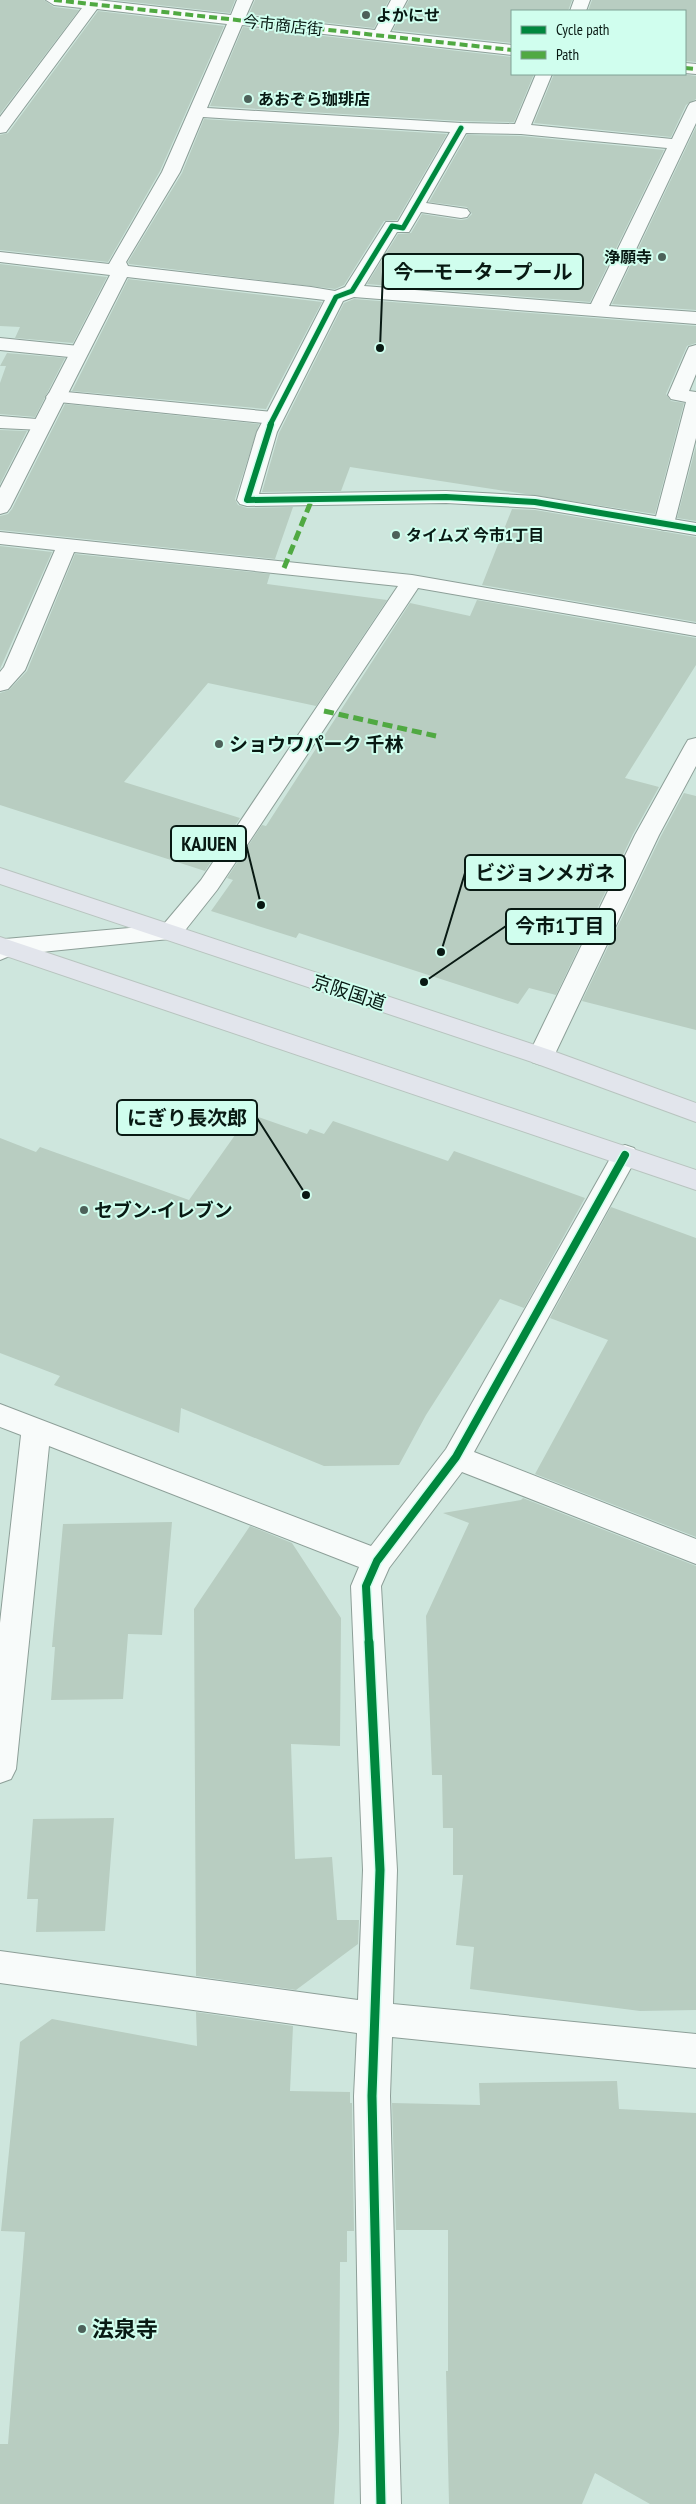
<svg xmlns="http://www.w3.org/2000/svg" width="696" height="2504" font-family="'PT Sans Narrow','Noto Sans JP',sans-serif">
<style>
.building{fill:#b8cdc1}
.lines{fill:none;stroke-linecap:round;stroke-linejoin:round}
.lane-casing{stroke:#8d9f98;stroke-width:2}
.street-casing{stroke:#8d9f98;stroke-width:2}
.highway-casing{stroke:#b8c4bf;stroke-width:2}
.lane{fill:#f8fbfa;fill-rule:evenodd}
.street{fill:#f8fbfa;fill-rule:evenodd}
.highway{fill:#e2e5ec;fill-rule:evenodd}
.quiet-far1{stroke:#50a942;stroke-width:4;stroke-dasharray:8 4;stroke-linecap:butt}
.quiet{stroke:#50a942;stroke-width:5;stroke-dasharray:10 5;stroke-linecap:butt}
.cycleway-far3-casing{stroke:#d0feee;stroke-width:7}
.cycleway-far2-casing{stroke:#d0feee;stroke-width:9}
.cycleway-far1-casing{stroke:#d0feee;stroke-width:11}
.cycleway-casing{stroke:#d0feee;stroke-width:12}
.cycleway-far3{stroke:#00873e;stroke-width:5}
.cycleway-far2{stroke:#00873e;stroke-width:6}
.cycleway-far1{stroke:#00873e;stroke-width:8}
.cycleway{stroke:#00873e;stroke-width:9}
.poi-dot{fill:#4d615a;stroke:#d0feee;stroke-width:2}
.labels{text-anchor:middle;stroke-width:4;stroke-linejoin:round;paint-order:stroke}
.far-poi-label{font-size:16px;font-weight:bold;fill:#081913;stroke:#d0feee;text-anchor:start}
.far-street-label{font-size:16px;fill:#081913;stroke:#d0feee}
.poi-label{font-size:19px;font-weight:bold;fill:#081913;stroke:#d0feee;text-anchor:start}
.street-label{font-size:19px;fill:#081913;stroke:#d0feee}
.near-poi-label{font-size:22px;font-weight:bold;fill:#081913;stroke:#d0feee;text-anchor:start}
.leader{fill:none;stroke:#081913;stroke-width:2}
.callout-dot{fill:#081913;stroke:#d0feee;stroke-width:2}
.callout{fill:#d0feee;stroke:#081913;stroke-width:2}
.callout-label{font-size:20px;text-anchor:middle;font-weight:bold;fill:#081913}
</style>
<rect width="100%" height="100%" fill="#cee6dd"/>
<path class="building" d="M0,0H44L54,7L79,10L0,114Z
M114,0H235L230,13Z
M255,0H389L374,28L249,14Z
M409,0H572L568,11H512V43L393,30Z
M592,0H696V62L685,61V11H588Z
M98,11L224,26L160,171L108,262L0,250V135L8,133Z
M243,27L512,57V74H534L514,122L461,121L210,106Z
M554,74H683L696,76V99L686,105L671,137L534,123Z
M204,119L447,134L397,220L384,221L344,285L335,289L129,264L128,262L182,173Z
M696,127V310L612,304Z
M467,135L521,136L664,150L590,302L367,284L398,234L411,233L422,214L461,220L467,219L472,214L467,207L429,202Z
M0,264L107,277L73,343L15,338L20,327L0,326Z
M128,279L322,302L266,409L72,391Z
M354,299L696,326V343L687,346L666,394L671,401L684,403L655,514L350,467L341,491L262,492L279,433L344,303Z
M7,353L65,358L35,417L0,414V383L6,366H0Z
M65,404L259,424L235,499L238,505L247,508L293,507L275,559L0,530V516L8,514L12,509Z
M0,430L27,431L0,484Z
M696,446V521L677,518Z
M512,509L535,510L696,537V622L482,585Z
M0,546L52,552L0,669Z
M75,554L270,574L267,584L387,600L316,706L208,683L124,782L240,818L205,871L0,805V693L9,690L27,671Z
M477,600L696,638V665L625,778L659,787L633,834L556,995L529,988L518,1004L299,933L296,938L211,911L233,880L227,878L262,825L266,826L410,603L470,616Z
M684,793L696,796V1030L582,1001L661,836Z
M250,1114L307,1134L310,1129L324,1134L333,1121L448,1161L454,1151L585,1198L524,1308L500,1299L426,1415L399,1465L324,1466L181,1408L179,1433L54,1385L60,1376L0,1353V1138L36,1152L40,1147L189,1200Z
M611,1207L696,1238V1537L535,1474L608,1340L550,1318Z
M523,1498L696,1566V2010L640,2011L470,1989L474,1947L456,1945L463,1875H453V1828H443L442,1775H432L426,1616L469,1523L443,1513L521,1500Z
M172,1522L162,1635L128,1634L123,1699L51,1700L55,1647H52L63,1524Z
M250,1526L292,1543L341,1618L340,1746L291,1744L295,1859L332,1857L337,1920H359L358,1944L296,1990L196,1976L194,1609Z
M114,1818L105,1931L36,1932L38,1899H27L33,1819Z
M196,2012L293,2026L290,2091L350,2092V2103H352L354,2231H347V2262H340L339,2432L334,2504H0V2444H8L25,2232L1,2231L20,2042L52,2019L197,2046Z
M617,2081L619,2109L696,2113V2504H650L595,2473L582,2504H449L446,2371H448V2230H396L392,2103L480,2105L479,2083Z"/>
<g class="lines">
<defs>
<path id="lane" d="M0,338L79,346L86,348L88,352L86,356L79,358L0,350Z
M696,345V374L689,391L696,392V438L674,524L671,528L664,530L657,528L654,524L686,402L671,399L668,395L687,351L689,347Z
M56,391L273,412L280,414L283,418L280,422L273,424L49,401L46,397L49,393Z
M0,416L49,420L52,424L49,428L42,430L0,428Z
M696,738V766L659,835L554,1056L550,1062L541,1065L532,1062L528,1056L635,835L685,745L688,740Z"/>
<path id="street" d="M46,0H97L231,15L237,0H253L246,16L375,30L391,0H407L390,32L512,45V55L242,25L207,108L461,123L515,124L536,74H552L531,125L672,139L688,106L690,103L696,101V123L609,306L696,312V324L354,297L343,301L277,432L259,494L446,491L535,496L696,523V535L535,508L446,503L247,506L240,504L237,500L257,432L325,300L127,277L10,508L7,512L0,514V488L110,275L0,262V252L109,264L162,172L227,24L97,9L6,132L0,133V117L82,8L54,5ZM203,117L450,132L398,222H386L345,287L335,291L311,287L128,266L126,262L180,172ZM466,133L521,134L667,148L591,304L364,286L397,232H409L421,212L461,218L467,217L470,213L467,209L426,203Z
M574,0H590L586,11H570Z
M685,63L696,64V74L685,73Z
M0,532L412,575L696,624V636L418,588L217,890L179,938L12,955L0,960V940L5,939L163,925L201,880L398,586L74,552L25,670L8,689L0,691V672L4,667L55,550L0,544Z
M625,1145L634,1148L638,1155L474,1452L696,1539V1564L462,1472L389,1568L381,1586L397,1870L393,2004L696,2034V2068L392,2037L390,2096L401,2504H361L354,2096L357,2033L0,1983V1951L358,2000L363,1870L351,1586L359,1567L49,1446L16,1769L11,1779L0,1783V1623L21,1435L0,1427V1404L371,1546L446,1449L616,1148Z"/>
<path id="highway" d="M0,868L550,1050L696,1103V1122L532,1062L0,884Z
M0,937L696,1170V1190L0,954Z"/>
</defs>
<use href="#lane" class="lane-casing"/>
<use href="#street" class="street-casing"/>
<use href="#highway" class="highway-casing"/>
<use href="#lane" class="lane"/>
<use href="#street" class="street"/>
<use href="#highway" class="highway"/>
<path class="quiet-far1" d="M54,0L512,50
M685,68L696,69"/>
<path class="quiet" d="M284,568L312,499
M324,711L436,736"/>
<defs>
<path id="cycleway-far3" d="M270,425L336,297L352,291L392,226L403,228L461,128"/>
<path id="cycleway-far2" d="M271,424L247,500L446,497L535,502L696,529"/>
<path id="cycleway-far1" d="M369,1644L366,1586L377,1561L456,1457L625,1155"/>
<path id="cycleway" d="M369,1642L380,1870L372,2096L381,2504"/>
</defs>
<use href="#cycleway-far3" class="cycleway-far3-casing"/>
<use href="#cycleway-far2" class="cycleway-far2-casing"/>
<use href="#cycleway-far1" class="cycleway-far1-casing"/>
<use href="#cycleway" class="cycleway-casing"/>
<use href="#cycleway-far3" class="cycleway-far3"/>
<use href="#cycleway-far2" class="cycleway-far2"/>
<use href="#cycleway-far1" class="cycleway-far1"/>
<use href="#cycleway" class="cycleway"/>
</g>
<g class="poi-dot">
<circle cx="366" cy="15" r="5"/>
<circle cx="248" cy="99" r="5"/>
<circle cx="662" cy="257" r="5"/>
<circle cx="396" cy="535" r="5"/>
<circle cx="219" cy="744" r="5"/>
<circle cx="84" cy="1210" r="5"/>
<circle cx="82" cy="2329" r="5"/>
</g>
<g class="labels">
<g class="far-poi-label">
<text x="376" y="21">よかにせ</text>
<text x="258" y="105">あおぞら珈琲店</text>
<text x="652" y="263" text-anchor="end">浄願寺</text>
<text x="406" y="541">タイムズ 今市1丁目</text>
</g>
<g class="far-street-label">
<text transform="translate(283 25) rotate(6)" y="6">今市商店街</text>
</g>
<g class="poi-label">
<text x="229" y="751">ショウワパーク 千林</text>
<text x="94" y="1217">セブン-イレブン</text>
</g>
<g class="street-label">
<text transform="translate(349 992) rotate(18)" y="7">京阪国道</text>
</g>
<g class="near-poi-label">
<text x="92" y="2337">法泉寺</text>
</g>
</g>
<path class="leader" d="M380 348L383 272M261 905L246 844M441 952L465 873M424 982L506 926M306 1195L257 1118"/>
<g class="callout-dot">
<circle cx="380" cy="348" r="5"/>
<circle cx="261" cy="905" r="5"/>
<circle cx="441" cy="952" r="5"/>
<circle cx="424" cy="982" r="5"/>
<circle cx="306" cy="1195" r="5"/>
</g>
<g class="callout">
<rect x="383" y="254" width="200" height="35" rx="5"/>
<rect x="171" y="826" width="75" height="35" rx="5"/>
<rect x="465" y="855" width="160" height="35" rx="5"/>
<rect x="506" y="909" width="109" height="35" rx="5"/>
<rect x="117" y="1100" width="140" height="35" rx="5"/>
</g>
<g class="callout-label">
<text x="483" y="279">今一モータープール</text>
<text x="209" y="851">KAJUEN</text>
<text x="545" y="880">ビジョンメガネ</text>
<text x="560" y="933">今市1丁目</text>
<text x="187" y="1125">にぎり長次郎</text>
</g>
<rect x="511" y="10" width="175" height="65" fill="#d0feee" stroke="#80a296"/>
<rect x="521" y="26" width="25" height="8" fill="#00873e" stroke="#80a296"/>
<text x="556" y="35" font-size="15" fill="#081913">Cycle path</text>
<rect x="521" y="51" width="25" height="8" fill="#50a942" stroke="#80a296"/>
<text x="556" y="60" font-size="15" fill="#081913">Path</text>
</svg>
